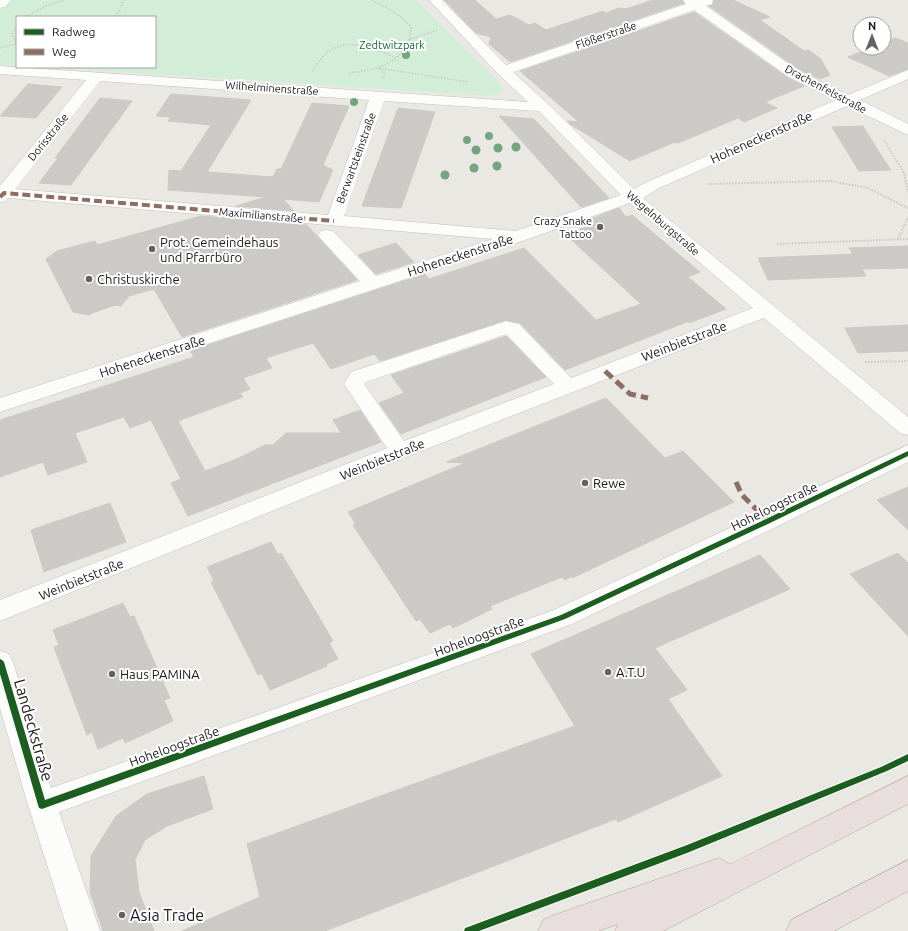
<svg xmlns="http://www.w3.org/2000/svg" width="908" height="931" font-family="Ubuntu,sans-serif">
<style>
.park{fill:#d2eed8}
.building{fill:#cccac6;stroke:#cccac5}
.lines{fill:none;stroke-linecap:round;stroke-linejoin:round}
.minor-casing{stroke:#c0c0be;stroke-width:1}
.highway-casing{stroke:#bb9ea0;stroke-width:1}
.path-far1{stroke:#cfc7c2;stroke-width:1.5;stroke-dasharray:1.5 1.5;stroke-linecap:butt}
.path{stroke:#cfc7c2;stroke-width:2;stroke-dasharray:1.5 1.5;stroke-linecap:butt}
.minor{fill:#fcfcfb;fill-rule:evenodd}
.highway{fill:#e7dedd;fill-rule:evenodd}
.quiet-far1{stroke:#8d6e63;stroke-width:4;stroke-dasharray:8 4;stroke-linecap:butt}
.quiet{stroke:#8d6e63;stroke-width:5;stroke-dasharray:10 5;stroke-linecap:butt}
.cycleway-casing{stroke:#fff;stroke-width:2}
.cycleway{fill:#1b5e20;fill-rule:evenodd}
.tree{fill:#74a480}
.poi-dot{fill:#636361;stroke:#fff;stroke-width:1.5}
.labels{text-anchor:middle;stroke-width:4;stroke-linejoin:round;paint-order:stroke}
.far-street-label{font-size:11px;fill:#1b1b1b;stroke:#fff}
.far-park-label{font-size:11px;fill:#146d2f;stroke:#fff}
.far-poi-label{font-size:11px;fill:#1b1b1b;stroke:#fff;text-anchor:end}
.street-label{font-size:13px;fill:#1b1b1b;stroke:#fff}
.poi-label{font-size:13px;fill:#1b1b1b;stroke:#fff;text-anchor:start}
.near-street-label{font-size:16px;fill:#1b1b1b;stroke:#fff}
.near-poi-label{font-size:16px;fill:#1b1b1b;stroke:#fff;text-anchor:start}
</style>
<rect width="100%" height="100%" fill="#e9e8e3"/>
<path class="park" d="M12,0H416L497,80L503,91L493,96L45,67H155V17H17V65L0,64V12Z"/>
<path class="building" d="M444,0H475L496,19L510,15L529,25L535,23L546,30L603,11L606,13L619,8L626,9L653,0H682L684,3L510,62L489,44L491,37L476,33Z
M714,0H733L770,17L760,20L804,51L808,50L820,58L830,75L820,79L800,70L709,6L713,4Z
M694,12L788,78L804,86L765,102L777,108L744,122L738,118L678,143L675,142L630,161L570,124L567,121L579,122L520,71Z
M896,38L908,43V69L889,76L848,57L870,48H884V42Z
M28,84L62,87L36,118L0,116Z
M171,94L251,100L207,172L273,177L277,169H281L312,103L349,106L323,165L333,170L319,202L283,199L294,211L236,206L266,197L168,190L169,170L181,171L211,125L168,121L171,117L156,116Z
M100,98L132,101L71,185L39,183L58,158H55Z
M398,108L435,112L401,208L362,206Z
M499,116L534,119L609,198L581,207Z
M863,126L877,149L891,170L859,171L832,127Z
M619,208L626,217L632,215L700,272L688,277L726,309L689,323V321L565,370L520,323L506,320L380,361L374,354L331,369L313,343L266,358L272,368L243,378L250,389L240,393L243,397L178,421L205,471L239,458L265,445H273L286,433H341L333,420L360,410L381,442L188,516L171,483L181,479L151,420L130,428L124,417L75,433L87,462L48,475L43,462L0,477V420L194,357L190,351L425,274L429,279L524,248L596,320L641,304L565,234L596,224L597,223H594L591,219Z
M201,216L307,225L357,280L182,337L154,289L129,296L121,306L116,305L92,313L90,315L73,312L46,259L57,251L95,241L97,245Z
M396,243L414,262L376,274L358,255Z
M908,246V268L862,269L866,276L768,280L758,258L853,254L849,248Z
M908,325V351L858,353L845,328Z
M506,336L546,377L401,434L379,403L404,393L391,375Z
M606,398L665,458L683,451L734,502L572,578V576L565,580L562,577L490,606L492,609L453,628L450,624L430,633L420,619L416,621L353,525L356,524L348,512L465,463L446,462Z
M908,487V530L877,500Z
M110,503L126,542L44,572L31,530Z
M271,542L278,555L281,553L333,641L329,643L338,659L326,664L327,666L270,690L262,674L258,675L211,582L214,581L207,567Z
M898,553L908,563V636L850,574Z
M760,555L790,589L655,648L687,690L668,699L722,776L618,822L616,819L325,931H182L260,897L247,844L575,726L531,654Z
M123,603L130,617L134,616L170,698L164,700L173,721L125,743L123,738L98,749L92,732L87,735L54,647L59,645L53,630Z
M204,776L213,809L167,826L145,840L135,860L139,892L154,931H103L90,892L91,856L116,816L147,794Z"/>
<g class="lines">
<defs>
<path id="minor" d="M0,0H11L5,7L0,8Z
M429,0H442L506,65L686,4L683,0H713L712,4L706,6L799,71L848,95L908,70V79L860,100L908,124V135L847,106L659,188L643,198L908,417V435L900,433L764,318L408,456L0,621V600L387,448L344,384L351,372L506,321L519,324L571,378L753,308L630,203L528,239L0,412V398L360,281L321,239L318,235L321,231L327,230L333,231L376,276L493,239L8,198L6,201L0,202V186L86,80L0,74V66L528,102L498,74ZM694,10L789,77L836,100L647,182L634,189L548,104L513,72ZM100,81L369,100L328,215L15,189ZM384,101L539,111L621,195L516,231L344,216ZM506,334L554,384L404,441L364,384L366,382Z
M908,445V462L776,527L572,624L59,812L100,931H68L28,805L0,708V651L9,654L13,662L51,788L554,610Z"/>
<path id="highway" d="M908,776V804L663,931H615L618,924L598,931H538L543,920L554,915L719,858L730,864Z
M908,860V891L834,931H786L791,920Z"/>
</defs>
<use href="#minor" class="minor-casing"/>
<use href="#highway" class="highway-casing"/>
<path class="path-far1" d="M24,17L46,6L64,0
M116,17L124,0
M17,25L12,34L17,45
M410,39L438,30
M0,48L16,44
M312,72C317,65 321,57 328,52C348,36 376,50 397,58
M349,73C377,71 411,60 411,27C400,14 386,7 371,0
M383,78L385,73L378,68L468,82
M884,140L897,162"/>
<path class="path" d="M897,161L904,173L908,192
M708,184L831,181L868,188L908,208
M898,239L908,217
M777,244L908,239
M865,362L908,361"/>
<use href="#minor" class="minor"/>
<use href="#highway" class="highway"/>
<path class="quiet-far1" d="M0,197L4,193L334,221"/>
<path class="quiet" d="M605,371L630,394L648,398
M736,482L742,495L768,521"/>
<defs>
<path id="cycleway" d="M908,451V456L770,523L565,619L42,809L39,808L38,805L0,674V659L2,660L4,662L45,800L561,615L766,519Z
M908,754V761L887,771L687,853L479,931H464L465,928L468,927L687,845L881,767Z"/>
</defs>
<use href="#cycleway" class="cycleway-casing"/>
<use href="#cycleway" class="cycleway"/>
</g>
<g class="tree">
<circle cx="406" cy="55" r="4"/>
<circle cx="354" cy="102" r="4"/>
<circle cx="489" cy="136" r="4"/>
<circle cx="467" cy="140" r="4"/>
<circle cx="516" cy="147" r="4.5"/>
<circle cx="498" cy="148" r="4.5"/>
<circle cx="476" cy="150" r="4.5"/>
<circle cx="497" cy="166" r="4.5"/>
<circle cx="474" cy="168" r="4.5"/>
<circle cx="445" cy="175" r="4.5"/>
</g>
<g class="poi-dot">
<circle cx="600" cy="227" r="4"/>
<circle cx="152" cy="249" r="4"/>
<circle cx="89" cy="279" r="4"/>
<circle cx="585" cy="483" r="4"/>
<circle cx="608" cy="672" r="4"/>
<circle cx="112" cy="674" r="4"/>
<circle cx="122" cy="915" r="4"/>
</g>
<g class="labels">
<g class="far-street-label">
<text transform="translate(606 35) rotate(-19)" y="4">Flößerstraße</text>
<text transform="translate(272 88) rotate(4)" y="4">Wilhelminenstraße</text>
<text transform="translate(826 89) rotate(28)" y="4">Drachenfelsstraße</text>
<text transform="translate(48 137) rotate(-51)" y="4">Dorisstraße</text>
<text transform="translate(356 158) rotate(-70)" y="4">Berwartsteinstraße</text>
<text transform="translate(261 215) rotate(5)" y="4">Maximilianstraße</text>
<text transform="translate(663 223) rotate(41)" y="4">Wegelnburgstraße</text>
</g>
<g class="far-park-label">
<text x="392" y="49">Zedtwitzpark</text>
</g>
<g class="far-poi-label">
<text x="592" y="225">Crazy Snake<tspan x="592" dy="13">Tattoo</tspan></text>
</g>
<g class="street-label">
<text transform="translate(761 137) rotate(-24)" y="5">Hoheneckenstraße</text>
<text transform="translate(460 255) rotate(-18)" y="5">Hoheneckenstraße</text>
<text transform="translate(684 341) rotate(-21)" y="5">Weinbietstraße</text>
<text transform="translate(152 356) rotate(-18)" y="5">Hoheneckenstraße</text>
<text transform="translate(382 459) rotate(-22)" y="5">Weinbietstraße</text>
<text transform="translate(774 506) rotate(-26)" y="5">Hoheloogstraße</text>
<text transform="translate(81 579) rotate(-22)" y="5">Weinbietstraße</text>
<text transform="translate(479 636) rotate(-20)" y="5">Hoheloogstraße</text>
<text transform="translate(174 746) rotate(-20)" y="5">Hoheloogstraße</text>
</g>
<g class="poi-label">
<text x="160" y="247">Prot. Gemeindehaus<tspan x="160" dy="15">und Pfarrbüro</tspan></text>
<text x="97" y="284">Christuskirche</text>
<text x="593" y="488">Rewe</text>
<text x="616" y="677">A.T.U</text>
<text x="120" y="679">Haus PAMINA</text>
</g>
<g class="near-street-label">
<text transform="translate(34 730) rotate(74)" y="6">Landeckstraße</text>
</g>
<g class="near-poi-label">
<text x="130" y="921">Asia Trade</text>
</g>
</g>
<rect x="16" y="16" width="140" height="52" fill="#ffffff" stroke="#a4a4a4"/>
<rect x="24" y="29" width="20" height="6" fill="#1b5e20" stroke="#a4a4a4"/>
<text x="52" y="36" font-size="12" fill="#1b1b1b">Radweg</text>
<rect x="24" y="49" width="20" height="6" fill="#8d6e63" stroke="#a4a4a4"/>
<text x="52" y="56" font-size="12" fill="#1b1b1b">Weg</text>
<g transform="translate(872 36)"><circle r="19" fill="#ffffff" stroke="#a4a4a4"/>
<path d="M0-3L7 15L0 10L-7 15Z" fill="#636361"/>
<text y="-6" font-size="11" font-weight="bold" text-anchor="middle" fill="#1b1b1b">N</text>
</g>
</svg>
